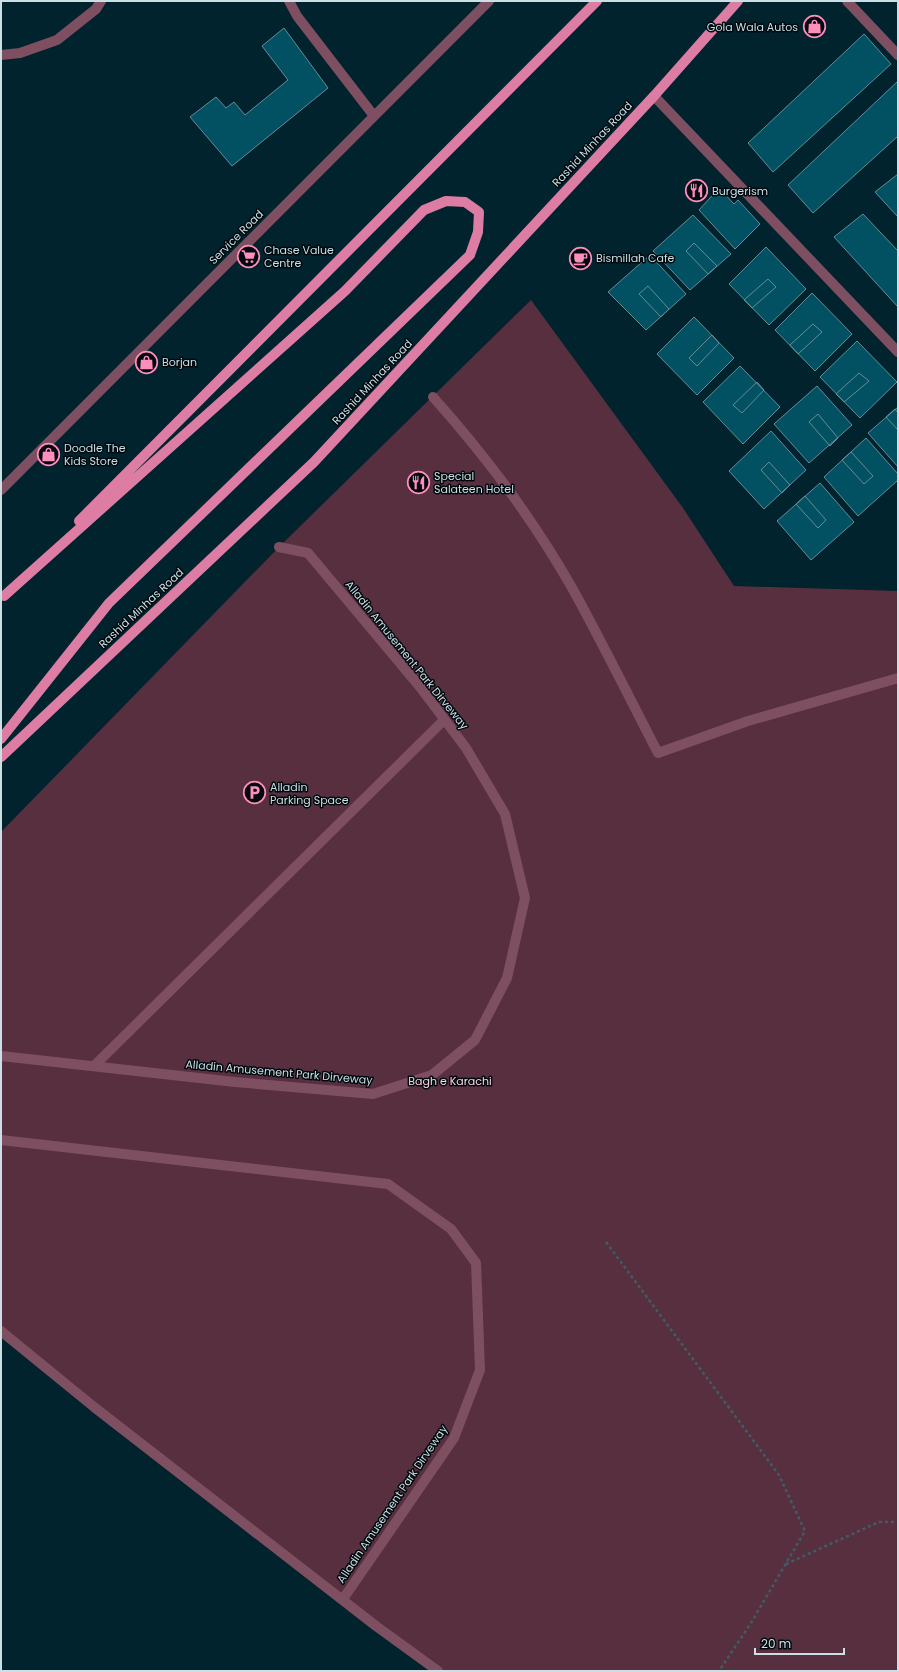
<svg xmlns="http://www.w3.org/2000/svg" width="899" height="1672" font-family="Poppins,sans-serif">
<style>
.green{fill:#582f3f}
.building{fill:#015162;stroke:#668c98}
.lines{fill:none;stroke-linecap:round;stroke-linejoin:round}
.path{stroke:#3f5d66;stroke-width:2.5;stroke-dasharray:3 3;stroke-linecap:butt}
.lane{stroke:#7e4f61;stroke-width:10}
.street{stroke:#7e4f61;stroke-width:10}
.primary{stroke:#de7da4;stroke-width:10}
.labels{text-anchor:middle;stroke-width:3;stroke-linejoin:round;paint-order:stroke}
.poi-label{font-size:11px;fill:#cbdfe5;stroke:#000a0e;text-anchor:start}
.street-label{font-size:11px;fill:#cbdfe5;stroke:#000a0e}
.park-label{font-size:11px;fill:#fbd3e1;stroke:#000a0e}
</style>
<rect width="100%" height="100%" fill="#00232d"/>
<path class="green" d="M531,300L683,508L734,586L898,591V1671H438L1,1331V832L279,547Z"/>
<path class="building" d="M284,28L328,88L232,166L190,117L216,97L226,108L234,102L245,115L288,80L262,46Z
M864,34L891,64L773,172L748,143Z
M898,81V136L813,213L788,185Z
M898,174V217L875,192Z
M719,188L734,204L738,200L760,224L735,249L699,210Z
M863,214L898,251V307L834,237Z
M693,215L731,254L690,290L653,251Z
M694,243L717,266L708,274L686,251Z
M766,247L806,289L769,325L729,284Z
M650,255L686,294L646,330L608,292Z
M768,279L776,287L752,308L744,300Z
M648,286L669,309L661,317L639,294Z
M812,293L852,334L815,371L775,330Z
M694,317L734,358L697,395L657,354Z
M813,324L822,332L798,354L790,345Z
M712,335L719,343L697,366L689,358Z
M857,341L897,382L860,418L820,377Z
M740,366L780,407L743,444L703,402Z
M859,373L869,381L844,402L836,394Z
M757,382L764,390L742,413L733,405Z
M817,386L852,425L809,463L774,424Z
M898,407V467L868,433Z
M895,409L898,413V430L886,417Z
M818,414L838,438L830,446L809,422Z
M771,431L806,470L764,509L729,471Z
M866,438L898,474V480L858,516L824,477Z
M851,452L873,476L864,484L842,460Z
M769,462L790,485L782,493L761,470Z
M820,483L854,522L811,560L777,521Z
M805,496L826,520L818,528L796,504Z"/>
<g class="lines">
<path class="path" d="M606,1242L779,1475L805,1531L751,1623L719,1671
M786,1564L879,1522H898"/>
<path class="lane" d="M1,55L20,53L57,40L96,9L101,1
M433,397C485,455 532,518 571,586C601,640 629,697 658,753L748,721L898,678
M1,1056L235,1082L373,1094L432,1075L475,1040L507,978L525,898L505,814L466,748L420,687L308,553L279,547
M94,1066L444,720
M1,1140L388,1184L451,1229L476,1263L480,1370L454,1438L343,1599
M1,1331L94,1407L376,1626L438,1671"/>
<path class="street" d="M289,1L297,16L374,116
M847,1L898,55
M654,96L898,352
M1,490L489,1"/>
<path class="primary" d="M79,521L597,1
M1,739L109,603L470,255L478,232L479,212L465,202L446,201L424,210L345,291L4,596
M1,757L314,462L654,96L738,1"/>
</g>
<defs>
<symbol id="shop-ring" viewBox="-11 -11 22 22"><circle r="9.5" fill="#000a0e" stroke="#fe8ebc" stroke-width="1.5"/><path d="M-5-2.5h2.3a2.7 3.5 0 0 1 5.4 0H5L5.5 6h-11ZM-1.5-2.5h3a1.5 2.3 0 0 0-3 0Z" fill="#fe8ebc"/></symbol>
<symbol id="restaurant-ring" viewBox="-11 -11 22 22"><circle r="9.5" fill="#000a0e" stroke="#fe8ebc" stroke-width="1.5"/><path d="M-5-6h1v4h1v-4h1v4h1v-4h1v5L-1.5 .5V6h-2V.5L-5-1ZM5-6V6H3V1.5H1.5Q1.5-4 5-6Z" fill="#fe8ebc"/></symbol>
<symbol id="supermarket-ring" viewBox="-11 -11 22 22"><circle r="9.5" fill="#000a0e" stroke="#fe8ebc" stroke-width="1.5"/><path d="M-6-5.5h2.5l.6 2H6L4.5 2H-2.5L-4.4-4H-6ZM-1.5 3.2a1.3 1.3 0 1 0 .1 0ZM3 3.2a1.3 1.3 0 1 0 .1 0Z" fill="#fe8ebc"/></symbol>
<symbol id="cafe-ring" viewBox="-11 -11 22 22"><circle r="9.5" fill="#000a0e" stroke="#fe8ebc" stroke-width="1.5"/><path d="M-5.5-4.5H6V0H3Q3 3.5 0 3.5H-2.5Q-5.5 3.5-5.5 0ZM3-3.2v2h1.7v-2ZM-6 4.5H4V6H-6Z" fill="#fe8ebc"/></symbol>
<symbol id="parking-ring" viewBox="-11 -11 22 22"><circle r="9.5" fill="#000a0e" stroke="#fe8ebc" stroke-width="1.5"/><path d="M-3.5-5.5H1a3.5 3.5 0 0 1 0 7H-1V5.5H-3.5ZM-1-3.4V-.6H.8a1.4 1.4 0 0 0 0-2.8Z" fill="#fe8ebc"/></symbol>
</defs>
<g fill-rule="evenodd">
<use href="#shop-ring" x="802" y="14" width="25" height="25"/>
<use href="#restaurant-ring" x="684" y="178" width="25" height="25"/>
<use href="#supermarket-ring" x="236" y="244" width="25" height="25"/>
<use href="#cafe-ring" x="568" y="246" width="25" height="25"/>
<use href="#shop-ring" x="134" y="350" width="25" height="25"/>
<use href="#shop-ring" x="36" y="442" width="25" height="25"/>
<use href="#restaurant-ring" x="406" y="470" width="25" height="25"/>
<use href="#parking-ring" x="242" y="780" width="25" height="25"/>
</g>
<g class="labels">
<g class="poi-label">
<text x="798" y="31" text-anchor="end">Gola Wala Autos</text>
<text x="712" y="195">Burgerism</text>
<text x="264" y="254">Chase Value<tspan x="264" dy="13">Centre</tspan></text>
<text x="596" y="262">Bismillah Cafe</text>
<text x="162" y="366">Borjan</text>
<text x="64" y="452">Doodle The<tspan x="64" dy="13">Kids Store</tspan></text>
<text x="434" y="480">Special<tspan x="434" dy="13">Salateen Hotel</tspan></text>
<text x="270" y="791">Alladin<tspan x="270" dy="13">Parking Space</tspan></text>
</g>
<g class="street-label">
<text transform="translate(592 144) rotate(-47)" y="4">Rashid Minhas Road</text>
<text transform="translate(236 237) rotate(-45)" y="4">Service Road</text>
<text transform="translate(372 382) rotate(-47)" y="4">Rashid Minhas Road</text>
<text transform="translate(141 608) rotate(-43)" y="4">Rashid Minhas Road</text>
<text transform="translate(407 655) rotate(51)" y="4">Alladin Amusement Park Dirveway</text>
<text transform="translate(279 1072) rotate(5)" y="4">Alladin Amusement Park Dirveway</text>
<text transform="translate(392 1504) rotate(-56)" y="4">Alladin Amusement Park Dirveway</text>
</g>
<g class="park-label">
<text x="450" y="1085">Bagh e Karachi</text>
</g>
</g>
<rect width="899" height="1672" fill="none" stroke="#cbdfe5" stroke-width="4"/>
<path d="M755 1648v6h89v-6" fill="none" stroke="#cbdfe5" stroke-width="2"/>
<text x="761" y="1648" font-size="12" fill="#cbdfe5" stroke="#000a0e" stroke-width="3" paint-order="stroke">20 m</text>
</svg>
